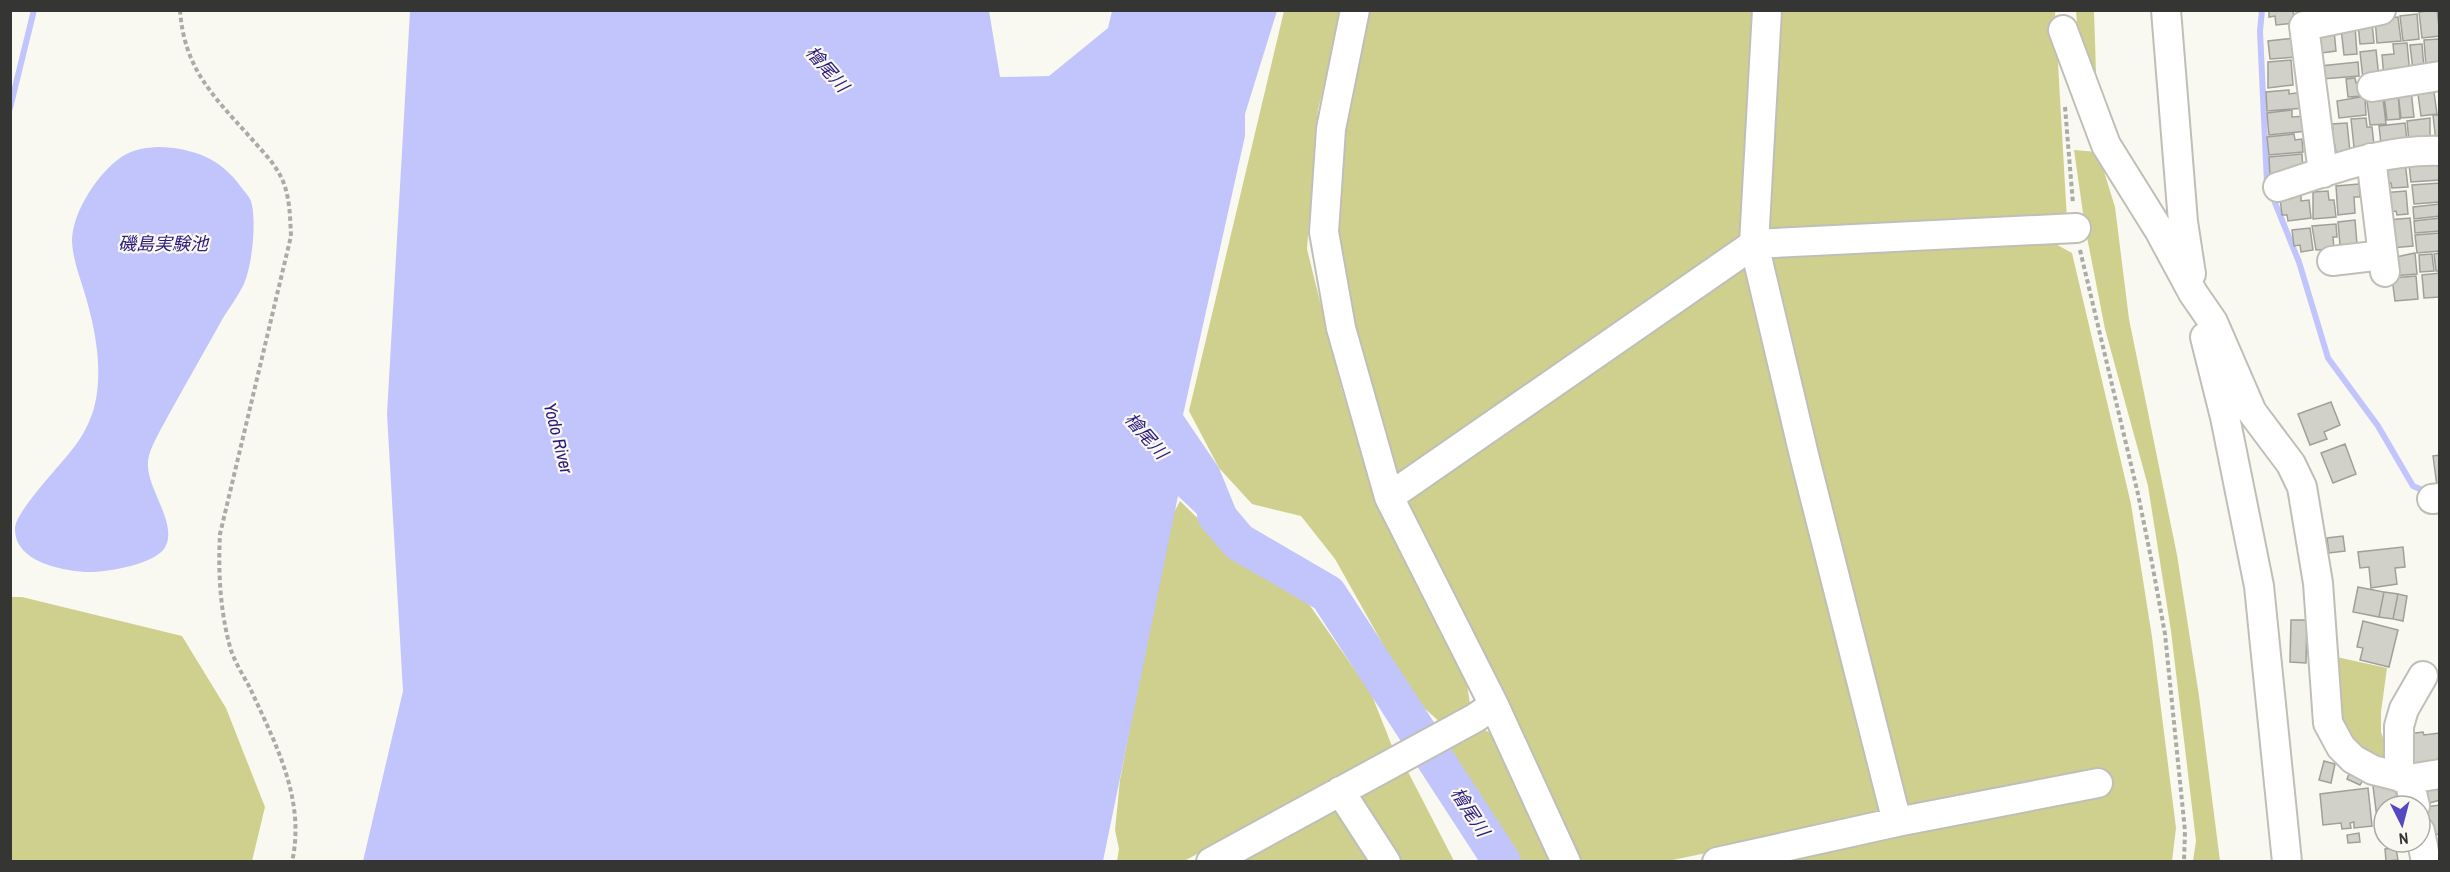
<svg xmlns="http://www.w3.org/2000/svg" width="2450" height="872" font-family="'Archivo Narrow','Noto Sans JP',sans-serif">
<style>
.green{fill:#cfd08d}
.water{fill:#c1c5fb}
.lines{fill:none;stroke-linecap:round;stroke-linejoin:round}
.stream{stroke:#c1c5fb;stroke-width:6}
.river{stroke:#c1c5fb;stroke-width:38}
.building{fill:#d1d1ca;stroke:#a0a099;stroke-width:1.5}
.minor-casing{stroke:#bfbfb8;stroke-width:32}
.path{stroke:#acaca7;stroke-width:4;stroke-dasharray:4.5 3;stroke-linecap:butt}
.minor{stroke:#fff;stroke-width:28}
.labels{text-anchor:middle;stroke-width:4.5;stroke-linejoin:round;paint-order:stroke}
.water-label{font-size:18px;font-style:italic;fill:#2c1a7d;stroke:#f9f9f2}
</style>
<rect width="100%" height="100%" fill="#f9f9f2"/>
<path class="green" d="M1284,11H1343L1318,110L1307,249L1342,390L1378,505L1466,678L1470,704L1442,724L1413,698L1335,559L1301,516L1252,504L1219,468L1189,411Z
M1366,11H1759L1748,226L1723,253L1394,477L1347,326L1333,234L1345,110Z
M1775,11H2055L2067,220L1769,229L1764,200Z
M2076,11H2094L2097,102L2078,34Z
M2074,150L2098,152L2115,207L2129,319L2177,555L2199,696L2220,861H2193L2196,841L2171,631L2148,486L2105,329L2085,227Z
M2050,241L2072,253L2131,504L2152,637L2176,828L2172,861L1763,862L1892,835L2101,798L2098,768L1906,808L1769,258Z
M1740,261L1755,293L1888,815L1668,861H1579L1401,508L1406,495Z
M1180,501L1227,547L1304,597L1371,693L1392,746L1325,786L1184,861H1117L1119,849L1115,830L1120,780L1169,522Z
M11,597H22L182,636L226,708L265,807L252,861H11Z
M2332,656L2387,668L2381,712V732L2392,763L2344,743Z
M1478,726L1497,737L1559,861H1512L1440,748Z
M1405,766L1454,861H1397L1354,794Z
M1338,807L1373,862H1237Z"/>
<path class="water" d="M410,11H989L1000,77L1049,76L1108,28L1112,11H1277L1245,114V136L1183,415L1219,468L1252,549L1253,562L1238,553L1178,496L1103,861H363L403,691L387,414Z
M159,147C192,148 221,158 241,187C244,191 249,196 251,201C257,221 252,265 244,284C238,296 230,307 223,318C205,351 186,383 168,416C162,428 148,450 148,463C146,488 180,526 164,549C152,565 104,573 85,572C59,570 15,561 15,529C14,512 65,461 77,443C84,434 91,419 94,408C104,370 95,327 84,291C79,275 73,259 72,242C72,218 87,193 101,176C120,155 131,148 159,147Z"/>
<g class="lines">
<path class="stream" d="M2262,10L2260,31L2267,183L2299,262L2328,358L2378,426L2413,486L2427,492
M10,108L34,10"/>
<path class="river" d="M1216,515L1239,542L1328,594L1502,862"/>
</g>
<path class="building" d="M2269,10H2293L2294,23L2276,25L2275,16L2269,17Z
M2437,10L2440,36L2422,38L2419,12Z
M2417,14L2419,39L2403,41L2400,16Z
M2398,17L2401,41L2377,43L2375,19Z
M2372,23L2374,43L2360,44L2358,24Z
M2355,26L2357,54L2344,55L2341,28Z
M2334,30L2336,51L2314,54L2311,32Z
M2295,38L2297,57L2270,59L2268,41Z
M2439,39L2440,66L2426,67L2424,40Z
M2407,43L2410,74L2384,77L2382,55L2394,54L2393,44Z
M2422,44L2424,69L2413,70L2410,45Z
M2376,50L2379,78L2363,79L2360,52Z
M2291,60L2293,85L2268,88V62Z
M2358,62L2359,76L2322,79L2320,66Z
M2355,78L2356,83H2362L2363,96L2348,97L2346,79Z
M2433,85L2437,114L2421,116L2417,87Z
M2289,90V94L2304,92L2305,108L2267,111L2266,92Z
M2411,91L2414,117L2401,118L2398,93Z
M2398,93L2400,119L2387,120L2384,95Z
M2360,97L2365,98L2366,115L2339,118L2337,101Z
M2383,99L2386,124L2370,125L2367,101Z
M2292,110V117L2306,116L2307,131L2269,135L2267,113Z
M2433,115H2440V142H2436Z
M2366,118L2367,127H2372L2374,145L2354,147L2351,119Z
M2430,118V136H2427L2428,140L2409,142L2407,121Z
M2347,123L2350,152L2336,153L2335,145L2325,146L2323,130L2333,129L2332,124Z
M2405,123L2407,141L2381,144L2379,126Z
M2294,134L2295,140L2302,139L2303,152L2269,155L2267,137Z
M2302,154L2303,173L2270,176L2269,157Z
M2405,162L2408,187L2392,188L2391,183L2382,184L2380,168Z
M2440,162V180L2411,182L2409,164Z
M2440,183V202L2414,204L2412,185Z
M2359,184L2360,197H2354L2355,213L2338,215L2336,186Z
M2328,191L2329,200H2334L2336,217L2313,219V192Z
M2406,191L2408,214L2397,215L2396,211L2383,213L2381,193Z
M2301,196V201L2309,200L2311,218L2288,221L2287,215H2282L2280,198Z
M2440,204V216L2414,219L2413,207Z
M2410,218L2413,246L2391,248L2388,220Z
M2440,218V231L2415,233L2414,221Z
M2355,220L2357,244L2340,245L2338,222Z
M2336,224L2337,237H2333L2334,249L2316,250L2312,226Z
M2310,228L2313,250L2301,252L2300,245L2294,246L2292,230Z
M2440,233V251L2417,253L2415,235Z
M2415,253L2417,274L2392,276L2391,258Z
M2440,253V271H2436L2434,254Z
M2432,254L2434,271L2420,272L2419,255Z
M2440,273V297L2424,298L2422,275Z
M2416,276L2418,299L2395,301L2392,278Z
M2331,402L2340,425L2324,432L2327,439L2310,445L2298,414Z
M2345,444L2356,474L2333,483L2321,453Z
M2440,455V486H2437L2433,456Z
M2343,536L2345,551L2329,553L2327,538Z
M2403,547L2405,567L2395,568L2397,584L2371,588L2369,567L2360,568L2358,552Z
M2358,587L2384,592L2379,617L2353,612Z
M2384,592L2398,594L2393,619L2379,617Z
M2398,594L2407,596L2403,621L2393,619Z
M2291,620H2307L2306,663L2290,662Z
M2363,621L2398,630L2389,667L2360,660L2363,648L2357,647Z
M2423,732L2424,735L2439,733L2440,765L2407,769L2408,734Z
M2324,761L2335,764L2331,783L2319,780Z
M2350,771L2364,778L2360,785L2347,779Z
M2440,782V800L2426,804L2422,787Z
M2395,784L2398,806H2384V833L2379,834L2373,786Z
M2368,788L2372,826L2354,828V822L2350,823L2351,828L2342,829L2341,823L2323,825L2320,794Z
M2440,805V834L2429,835L2425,807Z
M2359,833L2360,842L2348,843L2347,835Z
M2396,848L2398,860L2386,861L2385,849Z"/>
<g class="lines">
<defs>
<path id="minor" d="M1767,10L1754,244L1804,455L1897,822
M2166,10L2183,222L2191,274
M2063,30L2106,145L2159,230L2193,293L2213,322L2252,412L2291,464L2302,487L2318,583L2328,723L2341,747L2353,759L2373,770L2409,779L2440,774
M2372,87L2440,76
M2371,158L2385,272
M2323,173L2304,26L2381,10
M2278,187C2331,170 2383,149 2440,151
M2332,261L2383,255
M2205,337L2225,417L2259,586L2287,862
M1389,497L1754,244L2076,228
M2432,499L2440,498
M1494,705L1566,862
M2399,777V726L2404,709L2423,676
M2409,779L2415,806
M1340,791L1386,862
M2420,831L2426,862
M1211,862L1475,718L1494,705L1389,497L1341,328L1324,232L1331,129L1355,10
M1717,862L1897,822L2098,783"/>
</defs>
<use href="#minor" class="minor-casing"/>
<path class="path" d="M180,10C184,68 213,96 250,137C260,149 274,162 281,177C290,195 290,216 291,236L220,534C218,571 220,610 230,647C234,661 243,675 250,688C275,743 306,799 292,862
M2065,107L2073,204
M2080,250L2138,494L2152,563L2165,634L2185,831L2184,862"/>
<use href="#minor" class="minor"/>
</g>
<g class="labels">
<g class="water-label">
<text transform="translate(827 69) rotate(49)" y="6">檜尾川</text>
<text x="163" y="250">磯島実験池</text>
<text transform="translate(1146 436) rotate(49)" y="6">檜尾川</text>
<text transform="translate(558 438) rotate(76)" y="6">Yodo River</text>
<text transform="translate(1470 812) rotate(57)" y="6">檜尾川</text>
</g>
</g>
<rect width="2450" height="872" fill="none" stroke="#353533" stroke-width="24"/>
<g transform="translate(2402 824) rotate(174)"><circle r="28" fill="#f9f9f2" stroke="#ababa6" stroke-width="1.5"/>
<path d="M0-4.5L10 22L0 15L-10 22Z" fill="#5449c1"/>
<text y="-9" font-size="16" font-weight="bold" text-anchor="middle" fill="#353533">N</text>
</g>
</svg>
